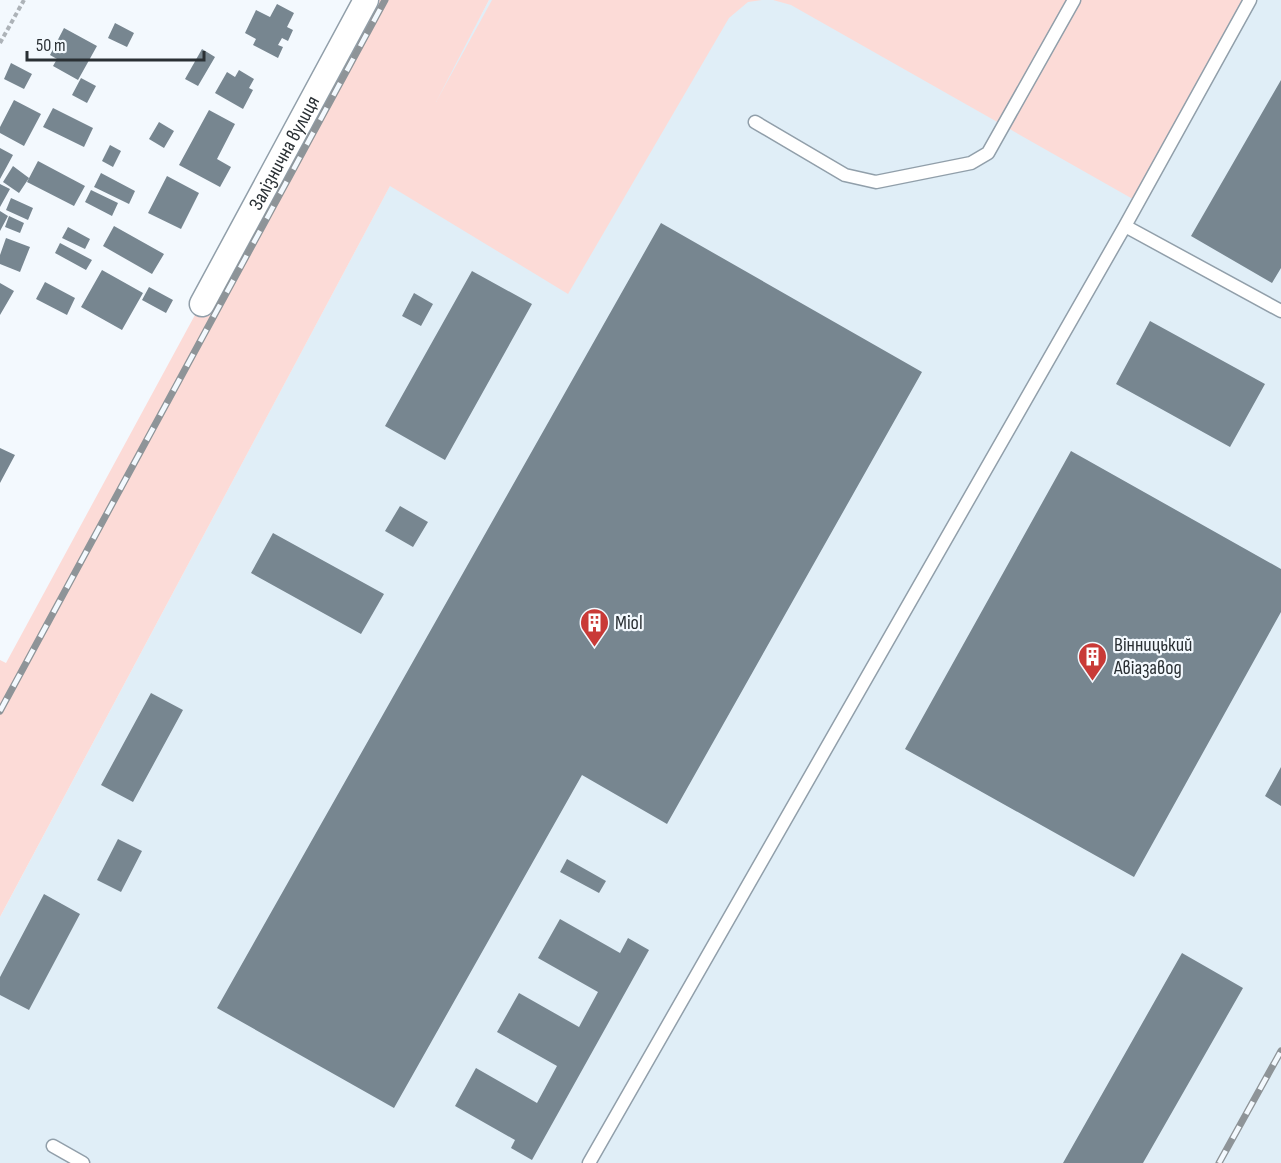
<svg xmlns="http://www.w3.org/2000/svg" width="1281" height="1163" font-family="'Sofia Sans Condensed',sans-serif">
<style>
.built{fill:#e0eef7}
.green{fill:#fcdbd7}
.building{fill:#778690}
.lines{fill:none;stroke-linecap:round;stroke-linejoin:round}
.service-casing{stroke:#919faa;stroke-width:15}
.minor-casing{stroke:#919faa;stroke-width:27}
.path{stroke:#adb3b8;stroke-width:4;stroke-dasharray:4.5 3;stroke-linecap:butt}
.service{stroke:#fff;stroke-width:12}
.minor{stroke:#fff;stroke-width:24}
.rail-casing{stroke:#8e9498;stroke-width:7}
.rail{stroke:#f3f9fe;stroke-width:4.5;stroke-dasharray:14;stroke-linecap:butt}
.labels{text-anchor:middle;stroke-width:4.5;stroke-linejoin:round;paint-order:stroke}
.street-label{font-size:20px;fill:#2a3034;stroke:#f3f9fe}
.poi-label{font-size:20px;fill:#2a3034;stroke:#f3f9fe;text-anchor:start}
</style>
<rect width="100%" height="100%" fill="#f3f9fe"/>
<path class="built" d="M489,0H1281V1163H0V917Z"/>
<path class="green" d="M366,0H489L436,102L492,0H762L748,2L729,18L568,294L390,186L0,917V660L6,663Z
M773,0H1250L1138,202L791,5Z"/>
<path class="building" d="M277,4L294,13L287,27L293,30L288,41L282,38L278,45L283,47L278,58L253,45L256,39L245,33L256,10L270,17Z
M115,23L134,33L127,47L108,38Z
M64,28L97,46L78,80L53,66L57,59L50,55Z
M202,49L215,57L198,86L185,79Z
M11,63L32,74L24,89L4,79Z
M239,70L254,79L249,88L253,90L243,109L215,93L227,72L235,77Z
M81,78L96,86L87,103L72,95Z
M1281,80V268L1272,283L1191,236Z
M14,100L41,114L24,146L0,133V127Z
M53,108L93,128L84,147L43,127Z
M209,110L235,124L217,159L231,167L220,187L179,165Z
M159,122L174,131L164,148L149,139Z
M110,145L121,151L113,167L102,161Z
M0,148L13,155L0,179Z
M38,161L85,186L74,206L27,182Z
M13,166L29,178L19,193L3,182Z
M101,173L135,191L129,204L94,187Z
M167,176L199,193L181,229L148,213Z
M0,184L10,189L0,207Z
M91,190L118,203L112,216L85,202Z
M11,198L33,208L28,220L6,210Z
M0,211L8,216L0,231Z
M9,216L24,223L20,233L5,227Z
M661,223L922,372L667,824L582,775L394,1108L217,1008Z
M114,226L164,254L152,274L103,246Z
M68,227L90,239L85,249L62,238Z
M6,238L30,247L20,272L0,264V255Z
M60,243L92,260L86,270L55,253Z
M102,270L143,293L122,330L81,307Z
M472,271L532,304L445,460L385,426Z
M45,282L75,298L67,315L36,299Z
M0,283L14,291L0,315Z
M149,287L173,300L166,313L142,300Z
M414,293L433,304L421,326L402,316Z
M1150,321L1265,384L1230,447L1116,384Z
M0,448L15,455L0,483Z
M1071,451L1281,569V612L1134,877L905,749Z
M400,506L428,522L413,547L385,531Z
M273,533L384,594L361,634L251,573Z
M151,693L183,710L133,802L101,785Z
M1281,767V806L1265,796Z
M118,839L142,851L121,892L97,880Z
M567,859L606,881L599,893L560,872Z
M44,894L80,914L29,1010L0,995V977Z
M560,919L620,953L628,938L649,950L532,1160L511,1148L515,1140L455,1106L476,1068L537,1103L557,1066L497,1032L519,993L579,1027L598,992L538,958Z
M1182,953L1243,988L1143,1163H1063Z"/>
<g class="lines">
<defs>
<path id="service" d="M755,122L845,175L876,182L971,163L988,153L1074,0
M1125,226L1281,311
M53,1146L83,1163
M589,1163L1125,226L1250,0"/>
<g id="minor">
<path id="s1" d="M202,304L366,0"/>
</g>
</defs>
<use href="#service" class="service-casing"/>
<use href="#minor" class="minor-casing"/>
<path class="path" d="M0,43L24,0"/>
<use href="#service" class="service"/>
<use href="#minor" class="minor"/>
<defs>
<path id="rail" d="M0,711L385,0
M1219,1163L1281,1051"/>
</defs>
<use href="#rail" class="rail-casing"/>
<use href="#rail" class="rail"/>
</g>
<defs>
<symbol id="building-pin" viewBox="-11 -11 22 30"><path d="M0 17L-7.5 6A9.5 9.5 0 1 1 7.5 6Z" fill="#c93a37" stroke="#f3f9fe"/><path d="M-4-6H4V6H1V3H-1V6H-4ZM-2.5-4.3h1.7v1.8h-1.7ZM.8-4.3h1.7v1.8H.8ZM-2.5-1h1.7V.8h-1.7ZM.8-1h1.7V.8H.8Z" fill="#fff"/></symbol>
</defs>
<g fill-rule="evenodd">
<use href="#building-pin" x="578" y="606" width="33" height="45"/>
<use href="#building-pin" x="1076" y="640" width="33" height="45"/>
</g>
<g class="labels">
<g class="street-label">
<text dy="7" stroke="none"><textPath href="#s1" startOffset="172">Залізнична вулиця</textPath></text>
</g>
<g class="poi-label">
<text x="615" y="629">Miol</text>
<text x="1114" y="651">Вінницький<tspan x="1114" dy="23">Авіазавод</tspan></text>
</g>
</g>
<path d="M27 51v9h177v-9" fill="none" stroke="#2a3034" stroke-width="3"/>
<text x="36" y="51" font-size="18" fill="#2a3034" stroke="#f3f9fe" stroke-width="4.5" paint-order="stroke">50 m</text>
</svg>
